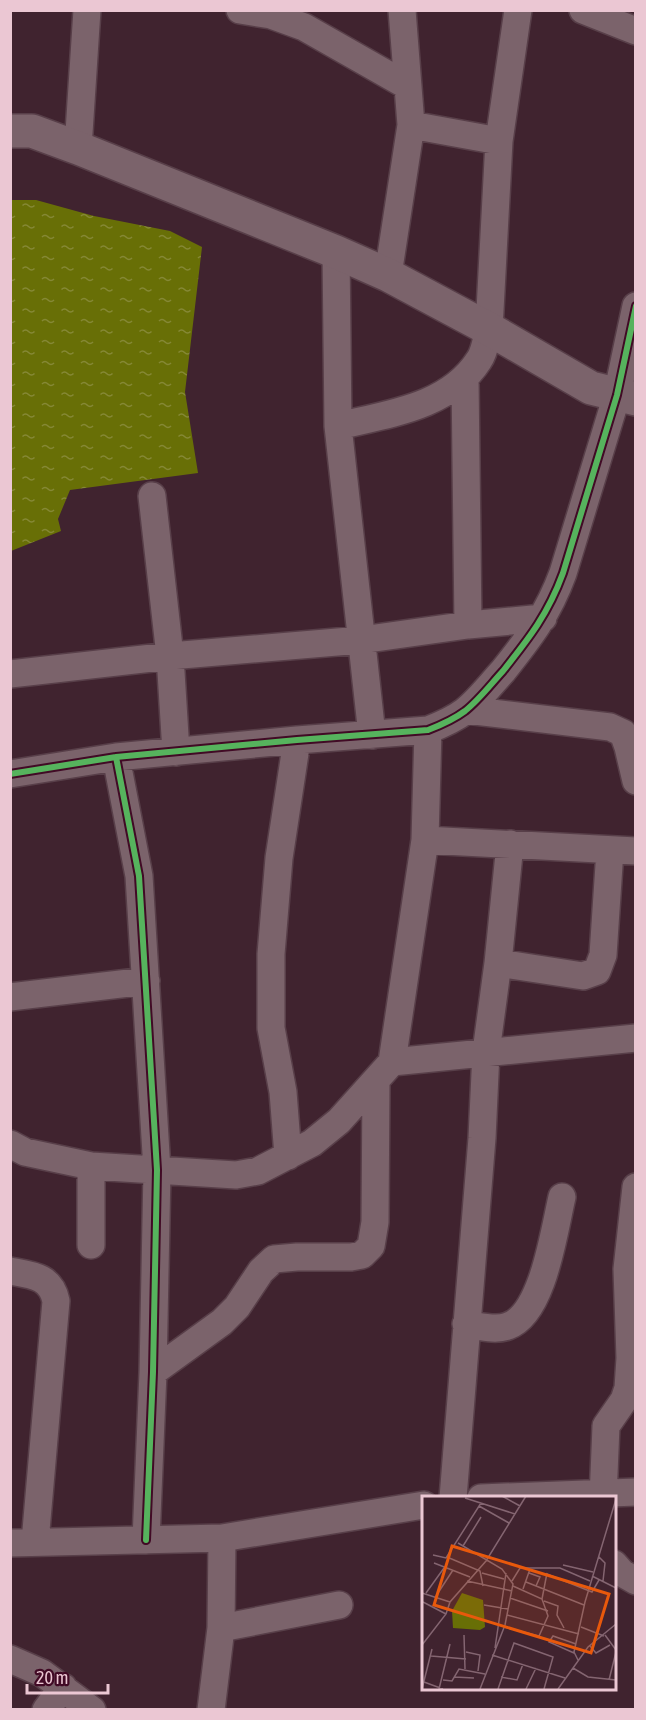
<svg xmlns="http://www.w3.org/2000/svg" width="646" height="1720" font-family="'Asap Condensed',sans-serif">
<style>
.water{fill:url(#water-ripples)}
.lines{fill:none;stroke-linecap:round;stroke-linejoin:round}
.street-casing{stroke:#583f49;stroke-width:30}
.secondary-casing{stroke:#583f49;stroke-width:36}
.street{stroke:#7b636b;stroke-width:27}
.secondary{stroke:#7b636b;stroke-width:33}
.cycleway-casing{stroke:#410a25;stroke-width:10}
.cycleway{stroke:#56b35d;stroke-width:6}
.inset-road{fill:none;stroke:#846571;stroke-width:1.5}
.view{fill:#e8590c;fill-opacity:0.15;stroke:#e8590c;stroke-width:3}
.inset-edge{fill:none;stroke:#ebc7d3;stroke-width:3}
</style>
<defs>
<pattern id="water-ripples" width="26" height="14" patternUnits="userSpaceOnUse" patternTransform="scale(1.5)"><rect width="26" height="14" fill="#686f06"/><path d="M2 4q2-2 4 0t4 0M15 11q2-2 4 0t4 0" fill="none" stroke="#858835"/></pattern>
</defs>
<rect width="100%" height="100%" fill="#40232f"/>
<path class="water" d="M11,200H36L94,216L170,231L202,247L185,392L198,473L70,490L58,519L61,531L11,551Z"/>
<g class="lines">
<defs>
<path id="street" d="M240,10L271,15L304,27L406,85
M583,10L636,31
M411,125L499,141
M78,148L87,10
M336,252L338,426L372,735
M388,275L411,125L402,10
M465,378L468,625
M338,426C388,414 449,407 479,360C485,352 486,339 489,329L499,141L518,10
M152,496L170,656L176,752
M10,674L170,656L361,640L468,625L543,618
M466,710L610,727L623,733L628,747L636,781
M116,757L139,876L157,1170L153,1372L146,1540
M10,774L116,757L297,740L428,730C441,725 453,720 465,711C479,700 491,684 503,671C530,637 548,614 563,573L617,395L636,306
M425,840L636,851
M498,963L583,976L597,971L603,955L610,850
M10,997L146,981
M392,1062L636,1038
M10,1144L25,1152L91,1166L236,1175L258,1171L312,1143L339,1121L392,1062L425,840L428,730
M288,1156L283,1092L271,1028V954L279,858L297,740
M91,1245V1166
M10,1271C32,1275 51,1276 56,1301L35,1542
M466,1324C480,1326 495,1331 508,1326C543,1314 554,1231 562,1197
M153,1372L222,1322L237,1307L261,1271L274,1259L297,1257H351L362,1255L371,1246L375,1222L376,1082
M453,1498L482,1138L486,1052L498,963L510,844
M481,1498L636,1492
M603,1498L606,1426L624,1400L628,1388L630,1358L627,1269L636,1187
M10,1543L222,1538L424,1505
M614,1564L622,1573L636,1581
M221,1628L339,1605
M10,1659L42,1673L92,1710
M46,1710L63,1687
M211,1710L221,1628L222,1538"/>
<path id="secondary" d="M10,131H32L78,148L336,252L388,275L489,329L591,388L636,399"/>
</defs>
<use href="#street" class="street-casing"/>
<use href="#secondary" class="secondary-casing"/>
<use href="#street" class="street"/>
<use href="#secondary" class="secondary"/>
<defs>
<path id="cycleway" d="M116,757L139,876L157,1170L153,1372L146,1540
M10,774L116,757L297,740L428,730C441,725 453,720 465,711C479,700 491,684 503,671C530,637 548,614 563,573L617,395L636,306"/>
</defs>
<use href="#cycleway" class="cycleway-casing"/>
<use href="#cycleway" class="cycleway"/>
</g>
<g transform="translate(422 1496)">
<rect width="194" height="194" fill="#40232f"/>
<path d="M40,97L61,104L63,131L58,134L31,132L30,115Z" fill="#686f06"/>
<path class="inset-road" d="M80,0L98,10M43,2L93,18M57,10L87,27M36,47L80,73L91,88L83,129L58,193M41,50L59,21M11,59L24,62L59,7M25,61L58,75L61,90M177,61L183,67L181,85M12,67L48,81M141,69L171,76M60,77L82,83M107,77L118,81L114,90M125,78L170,96L177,84M170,80L194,92M45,85L90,95M90,85L98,72H138L168,85M104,86L162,109M101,93L108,73M0,97L28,106M4,97L22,72M14,100L31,74M88,102L126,115M120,103L125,77M122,105L136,110L135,119L142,132M1,106L24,118M62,109L86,113M85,119L157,138M82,131L117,140L126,120L120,103L91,90M159,131L182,140M42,139L43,173M183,139L194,154M0,149L24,118L28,106L64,65L104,0M168,150L174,157L188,149M73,152L84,77M44,156L58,159L56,175M152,157L127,146L131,140L154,148M70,159L143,182M9,160L44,163M156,164L152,156L163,106L194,3M151,172L166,181L194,184M32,181L52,182M79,181L95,184L101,168M21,184L30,185L37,173L63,178M187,184L194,156M2,186L21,193M0,193L10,153M17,193L28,148M76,193L92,147L131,161L122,193M104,193L114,172M136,193L166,151L194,128"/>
<path class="view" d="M30,50L187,98L169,157L12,109Z"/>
<rect width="194" height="194" class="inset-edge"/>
</g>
<rect width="646" height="1720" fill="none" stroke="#ebc7d3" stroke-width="24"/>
<path d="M27 1684v9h81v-9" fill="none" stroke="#ebc7d3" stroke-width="3"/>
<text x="36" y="1684" font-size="18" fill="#ebc7d3" stroke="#410a25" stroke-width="4.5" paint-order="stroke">20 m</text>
</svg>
